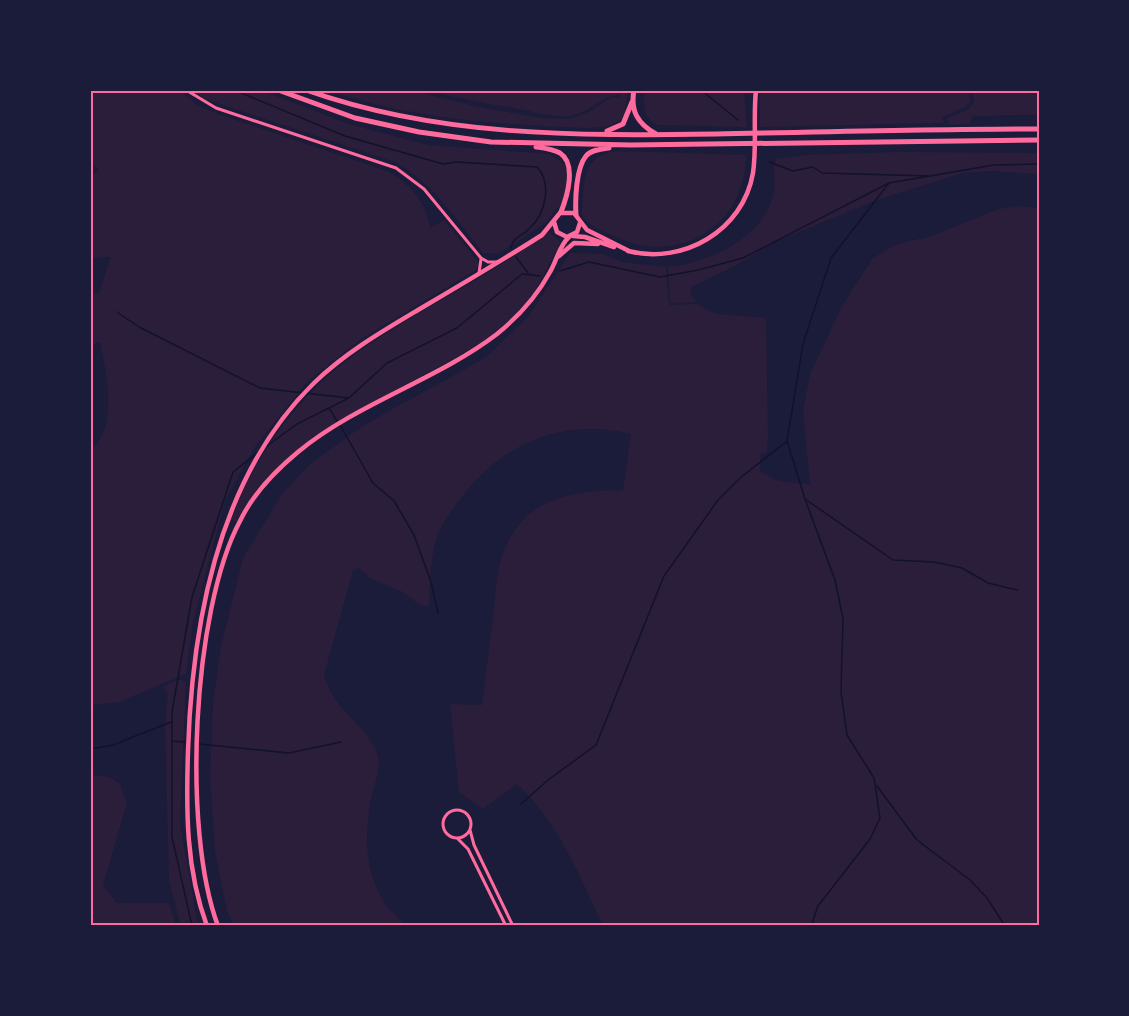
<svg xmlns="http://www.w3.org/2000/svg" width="1129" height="1016" font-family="Raleway,sans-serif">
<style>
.green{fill:#2a1e3b}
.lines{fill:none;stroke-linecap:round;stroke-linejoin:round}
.stream{stroke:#12122b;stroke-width:1.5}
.minor{stroke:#ff6b9d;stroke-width:3}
.secondary{stroke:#ff6b9d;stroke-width:4.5}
.trunk{stroke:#ff6b9d;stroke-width:5}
.neatline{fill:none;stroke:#ff6b9d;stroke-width:2}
</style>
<rect width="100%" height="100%" fill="#1b1b3a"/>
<path class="green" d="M90,90H180L197,105L218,114L387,171C410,184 427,202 430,228L444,220L479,263L476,270L361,339L307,382L254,448L225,501L193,622L186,674L119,702L90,705V451C119,426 107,376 100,342L90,345V293H99L111,257L90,258V177L99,170L90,161Z
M193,90H260L349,124L428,145L549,154L565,164L567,176L562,204L553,212L548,221L500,253H483C457,220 433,183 395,162L205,99Z
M328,90H409L479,107L541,118L569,119L591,111L611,97L619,98L621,90H629L623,119L609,126L587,128C502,125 410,119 328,90Z
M427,90H619V95C601,96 587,115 568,116C551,117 535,112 518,109C487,104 457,98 427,90Z
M645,90H744L747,127L657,125C643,117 643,105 645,90Z
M760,90H968L970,102L965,107L942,117L944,123L760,127Z
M972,90H1039V115L973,116L970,124L950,125L947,118L968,110L974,102Z
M620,151L746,155C746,228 675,268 612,235C601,230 588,226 582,215C584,183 581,153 620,151Z
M898,152L1039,153V174L993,171L962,173L874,201L775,242L733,267L691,287V295L697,302L670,303L668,267C709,263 766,237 774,191C776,180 771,170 776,159L806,155Z
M1019,206L1039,208V926H603C579,875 559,823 517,784L483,809L459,792L450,704L482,705C486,673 490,641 494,609C496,593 496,574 501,559C520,499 568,491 623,490L631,434C562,416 499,445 458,502C451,512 441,524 437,537C430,559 430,584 429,606L420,605L401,591L371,579L359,568L353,570L324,675C327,682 329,690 333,696C345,716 370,731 377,754C382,769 374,784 371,799C362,844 366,899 409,926H234L227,911L215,851L210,777L213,703L221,646L243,558L282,494L309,465L364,425L485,358L528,317L570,253L603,254L622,262L666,267L669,305L697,304L715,314L766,318L768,436L767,452L760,455V471L776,480L810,485L803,410L810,374L842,306L873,258L897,244L932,236L998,209Z
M549,231L561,243C543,274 537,295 508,321C484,343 455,358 427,373C350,415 284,443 236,521L231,520C252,462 293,403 341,365C406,314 484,282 549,231Z
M178,679L186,682L180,824L198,926H181L169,881L165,723L168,695L163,687Z
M90,775L110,777L120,784L127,803L103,885L117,903H169L176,926H90Z"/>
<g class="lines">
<path class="stream" d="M234,90L345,136L443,164L456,162L537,167C552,183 546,213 530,228C523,236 512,237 511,248
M701,90L738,120
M769,162L793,171L813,167L822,173L930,176
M516,257L528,273
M560,271L589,262L660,277L698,270L743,258L889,183L994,165L1039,164
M117,312L139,327L260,388L349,398
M329,408L337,421
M340,425L373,483L394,501L414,535L431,582L438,613
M267,446L297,424L349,398L387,363L457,328L522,274L540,276
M805,499L893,560L934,562L962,568L988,583L1017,590
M172,741L185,742
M199,744L289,753L341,742
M90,749L113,745L171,722
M877,786L917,840L970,880L987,898L1003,923
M521,804L548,780L596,745L664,576L718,500L740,478L786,442
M192,926L172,837V712L192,597L233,472L259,452
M811,926L818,906L870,839L880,818L874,778L847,735L841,692L843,619L835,580L805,499L787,441L803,344L831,258L889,183"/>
<path class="minor" d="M186,90L216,108L396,168L424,189L481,258L488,262H497
M479,273L481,259
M443 824a14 14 0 1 1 28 0a14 14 0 1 1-28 0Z
M470,830L474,845L513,926
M457,838L468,849L506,926"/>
<path class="secondary" d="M554,222L557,232L567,237L577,232L580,223
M573,236L585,237L614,247
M628,251C683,265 743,231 753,173C757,146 753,117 756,90
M559,256L574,243L598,244
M207,926C186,870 186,811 188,751C192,622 218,477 314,383C345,353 381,332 418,310C459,286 501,261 542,235L560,213H574L587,230L629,251
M218,926C182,831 192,611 240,521C253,494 275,471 298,452C357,403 437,380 497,334C518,317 537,296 550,272C557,260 559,246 569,237"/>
<path class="trunk" d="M278,90L355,118L419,132L491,142L631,145L1039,140
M306,90C438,137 577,136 716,134C823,132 931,129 1039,129
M634,90C630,111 638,124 656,134
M607,131L623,124L632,102
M536,147C544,148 553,149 560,153C577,164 567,197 561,212
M576,215C575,200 576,168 586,156C591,150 601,149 609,148"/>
</g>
<rect width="1129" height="1016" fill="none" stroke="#1b1b3a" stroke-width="183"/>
<rect x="92" y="92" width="946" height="832" class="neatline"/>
</svg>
